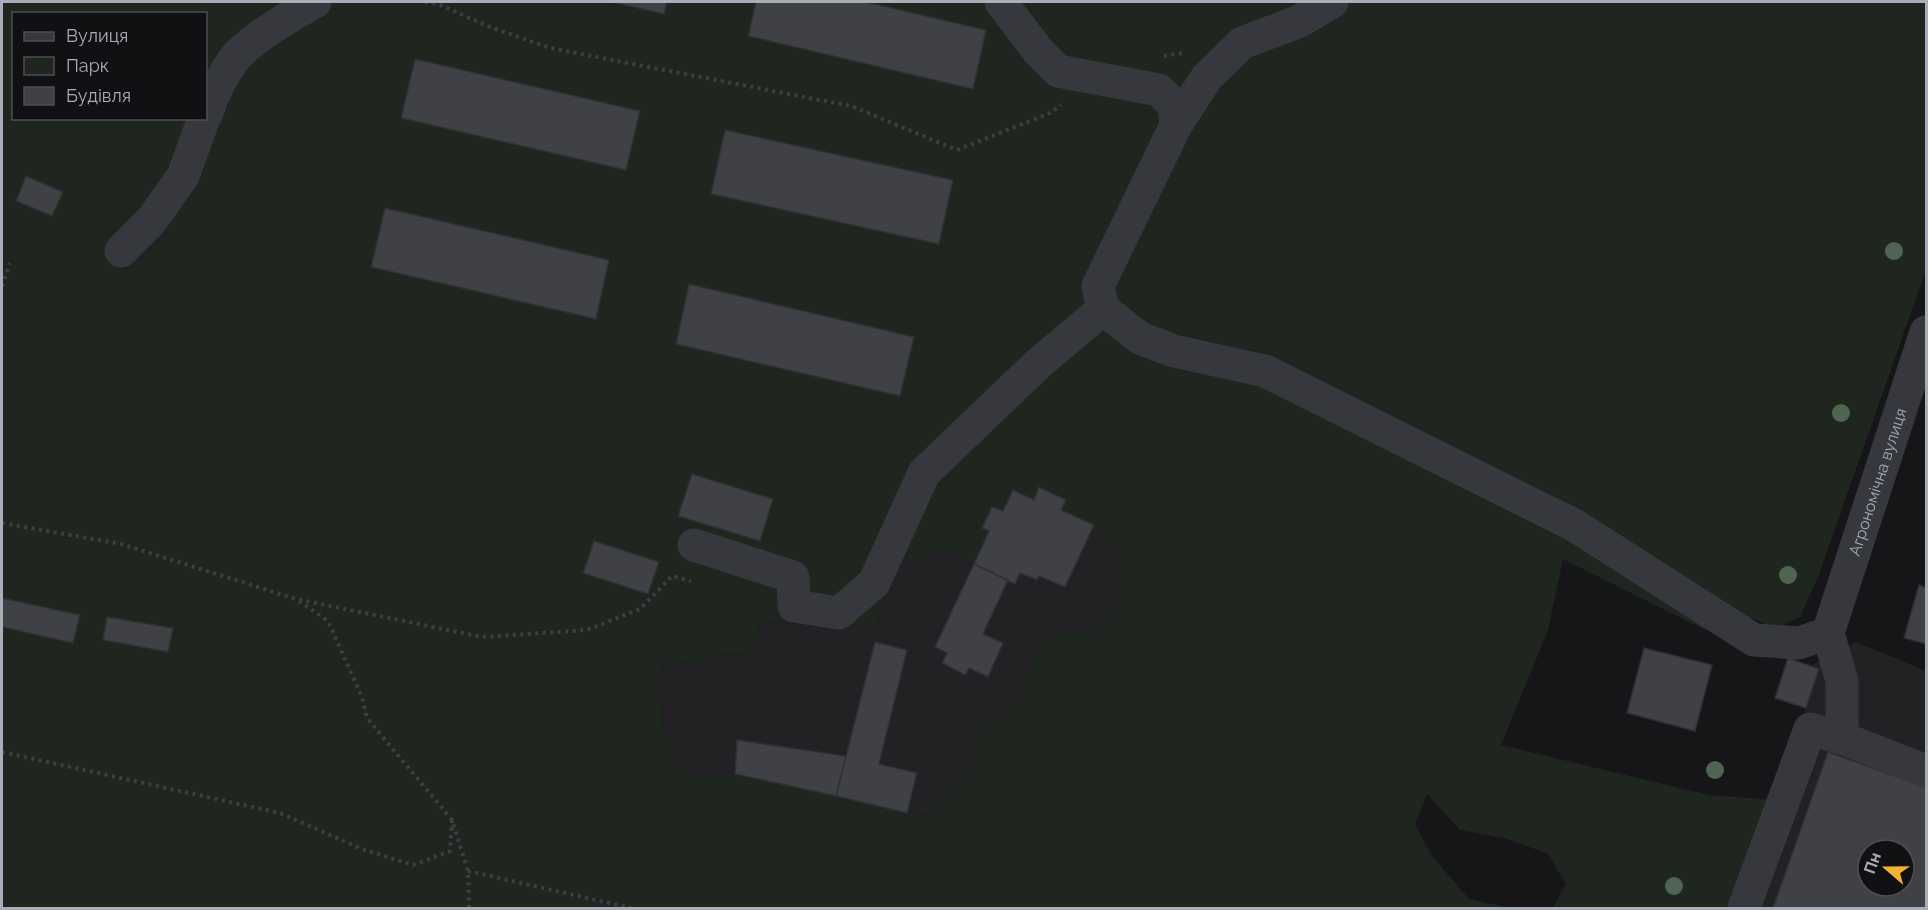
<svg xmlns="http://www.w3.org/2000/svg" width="1928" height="910" font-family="Raleway,sans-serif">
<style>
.built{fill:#222225;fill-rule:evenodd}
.green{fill:#1e261f;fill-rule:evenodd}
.building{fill:#404145;stroke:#303034;stroke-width:1.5;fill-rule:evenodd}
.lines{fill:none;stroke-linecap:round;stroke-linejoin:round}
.path{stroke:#3d3f44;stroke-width:4;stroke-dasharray:3 4.5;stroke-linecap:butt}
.minor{stroke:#37383d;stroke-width:33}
.tree{fill:#506452}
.labels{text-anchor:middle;stroke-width:6;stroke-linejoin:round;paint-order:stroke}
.street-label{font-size:16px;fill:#a8adb8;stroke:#111113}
</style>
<rect width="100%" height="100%" fill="#161618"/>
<path class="built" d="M1026,409L1227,535L978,822L907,813L735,774L684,773L662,731L660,675L665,660L701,665L703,654L753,653L760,621L877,626L883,597L911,527Z
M1856,642L1926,671V908H1735L1806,709L1775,698L1788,658L1810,666ZM1868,850H1904V886H1868Z"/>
<path class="green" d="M2,2H1926V270L1818,577L1800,617L1773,630C1748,610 1731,615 1705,630L1563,559L1548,630L1501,745L1709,795L1774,800L1735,908H1553L1566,884L1548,854L1508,839L1460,830L1427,794L1415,824L1432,856L1469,899L1512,908H2ZM14,14H206V118H14ZM1040,488L1065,500L1061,510L1094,525L1114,544L1125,572L1122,600L1098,631L1058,630L1033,653L1021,703L981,726L975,765L946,800L925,816L735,774L684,773L662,731L660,675L665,660L702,665L703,654L753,653L760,621L877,626L883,597L904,546L912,562L948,548L960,552L974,564L989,531L982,528L992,507L1003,511L1013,490L1034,500Z"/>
<path class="building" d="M612,2H667L664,14Z
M756,2H866L986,30L973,89L748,36Z
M415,59L640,111L626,170L401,118Z
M725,130L953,180L939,244L711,194Z
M26,176L63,192L52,216L16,201Z
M385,208L609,260L596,319L371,267Z
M689,284L914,337L900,396L676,344Z
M692,474L773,499L760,541L678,516Z
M1039,487L1066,500L1061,510L1094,525L1065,587L1039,576L1037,580L1020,573L1015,584L974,564L989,531L982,528L992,507L1003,511L1013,490L1034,500Z
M594,541L659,562L648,594L583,573Z
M974,564L1008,580L983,634L1003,643L988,677L969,668L965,675L942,663L947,653L935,647Z
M1919,585L1926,588V644L1904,638Z
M2,598L80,615L73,643L2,627Z
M107,617L173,628L168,652L103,640Z
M875,642L907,650L879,764L917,773L907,813L836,796Z
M1644,648L1712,665L1695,731L1627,713Z
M1788,658L1819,669L1806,708L1775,698Z
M737,740L846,756L836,796L735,774Z
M1828,752L1926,787V908H1773ZM1868,850H1904V886H1868Z"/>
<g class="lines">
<path class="path" d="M425,2L438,4L490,27L550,48L851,106L957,150L1050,113L1061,105
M1164,56L1183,53
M2,286L10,263
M2,523L121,544L296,599L482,637L587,630L640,609L672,576L691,581
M299,601L328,621L362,697L367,718L452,820L468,871L469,908
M2,752L280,813L362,849L413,865L450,851L452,820
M468,871L631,908"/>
<g class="minor">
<path d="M1001,2L1039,52L1058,71L1159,90L1174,105L1176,125L1098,286L1103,309L1140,338L1174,351L1265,371L1574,525L1754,640L1799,643L1828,633"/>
<path d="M206,115C213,94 222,75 235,58C251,39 293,14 315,2"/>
<path d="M1176,125L1207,77L1242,43L1300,21L1332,2"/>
<path d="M121,251L151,221L183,176L204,118"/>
<path d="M694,545L793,577L794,606L839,613L874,583L924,473L1038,364L1103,309"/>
<path id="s1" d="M1828,633L1926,332"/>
<path d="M1828,633L1842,681V738"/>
<path d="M1744,908L1810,729L1842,738L1926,771"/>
</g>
</g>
<g class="tree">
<circle cx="1894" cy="251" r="9"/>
<circle cx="1841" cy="413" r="9"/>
<circle cx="1788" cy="575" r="9"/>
<circle cx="1715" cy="770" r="9"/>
<circle cx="1674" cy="886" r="9"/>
</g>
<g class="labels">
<g class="street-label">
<text dy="6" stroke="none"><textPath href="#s1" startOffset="159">Агрономічна вулиця</textPath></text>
</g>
</g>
<rect width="1928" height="910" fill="none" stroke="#a8adb8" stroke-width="6"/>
<rect x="12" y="12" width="195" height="108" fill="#111113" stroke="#4d4f55" stroke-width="1.5"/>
<rect x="24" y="32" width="30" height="9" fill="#37383d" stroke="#4d4f55" stroke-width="1.5"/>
<text x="66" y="42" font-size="18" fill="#a8adb8">Вулиця</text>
<rect x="24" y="57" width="30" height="18" fill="#1e261f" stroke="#4d4f55" stroke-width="1.5"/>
<text x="66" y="72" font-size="18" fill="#a8adb8">Парк</text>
<rect x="24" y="87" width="30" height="18" fill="#404145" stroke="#4d4f55" stroke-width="1.5"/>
<text x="66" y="102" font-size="18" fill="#a8adb8">Будівля</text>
<g transform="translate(1886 868) rotate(290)"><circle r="28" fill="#111113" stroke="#4d4f55" stroke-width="1.5"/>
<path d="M0-4.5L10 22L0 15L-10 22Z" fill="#f2b134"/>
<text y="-9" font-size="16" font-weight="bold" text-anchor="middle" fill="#a8adb8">Пн</text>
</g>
</svg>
